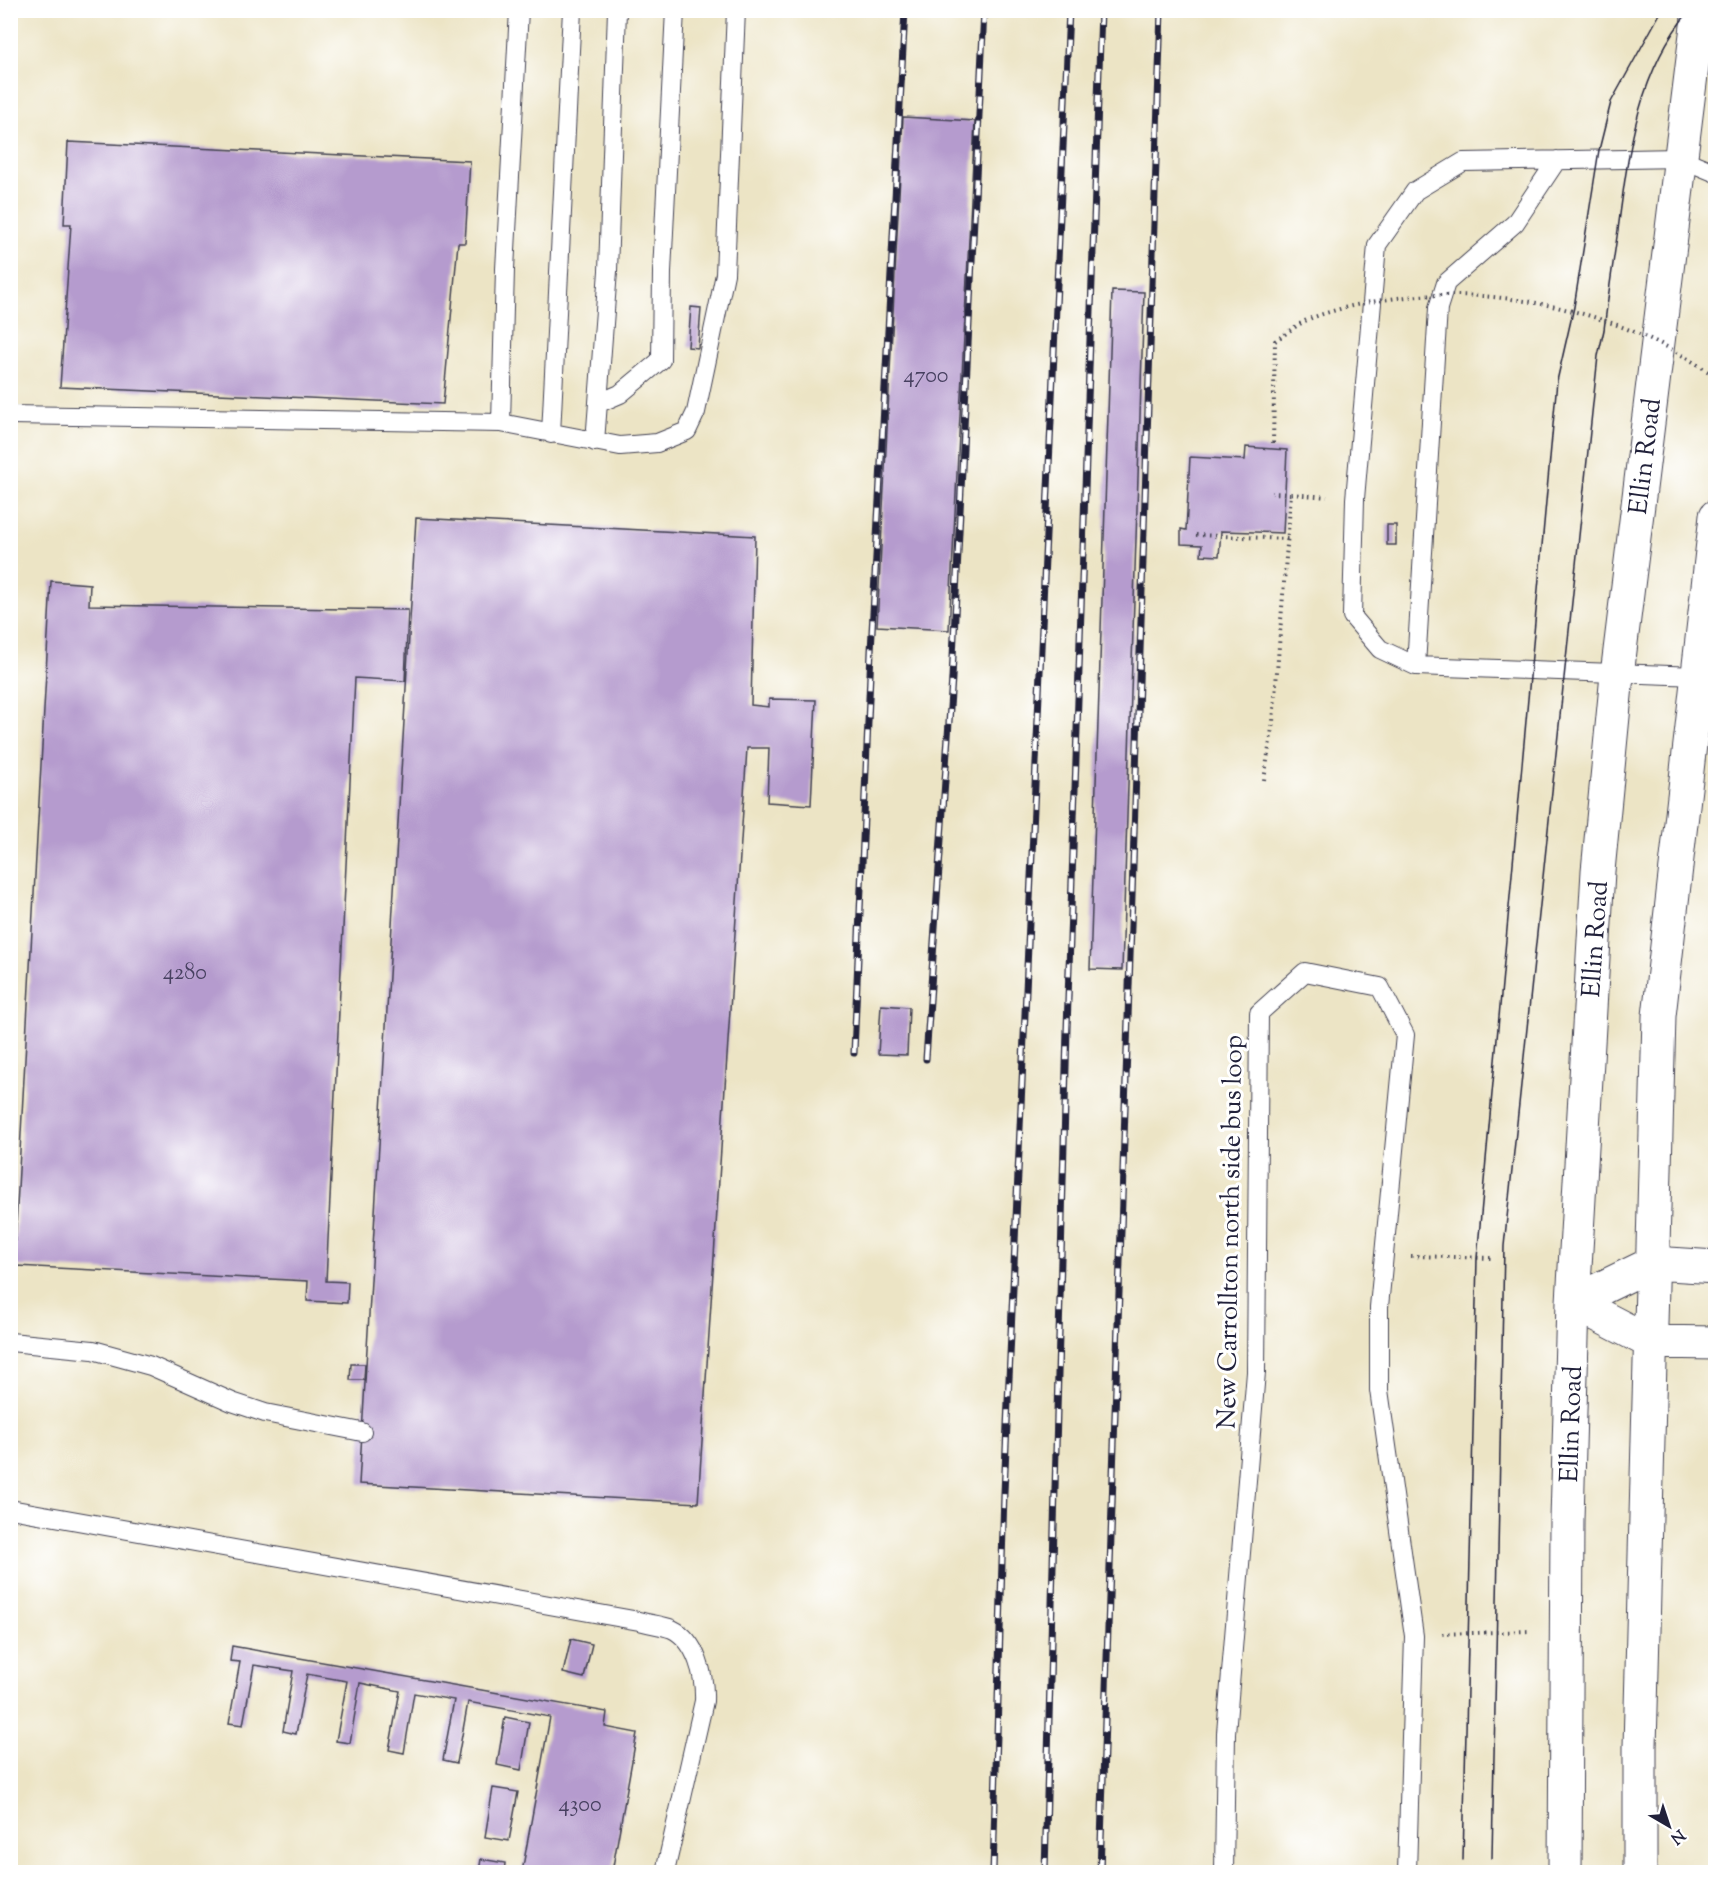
<svg xmlns="http://www.w3.org/2000/svg" width="1726" height="1883" font-family="'Sorts Mill Goudy',serif">
<style>
.building{fill:#b59bce}
.lines{fill:none;stroke-linecap:round;stroke-linejoin:round}
.service-casing{stroke:#403f50;stroke-width:20}
.tertiary-casing{stroke:#403f50;stroke-width:35}
.path{stroke:#403f50;stroke-width:4;stroke-dasharray:1.5 4.5;stroke-linecap:butt}
.service{stroke:#fff;stroke-width:18}
.tertiary{stroke:#fff;stroke-width:33}
.tram{stroke:#22223b;stroke-width:1.5}
.rail-casing{stroke:#22223b;stroke-width:7}
.rail{stroke:#fff;stroke-width:4.5;stroke-dasharray:14;stroke-linecap:butt}
.path-bridge{stroke:#403f50;stroke-width:4;stroke-dasharray:1.5 4.5;stroke-linecap:butt}
.labels{text-anchor:middle;stroke-width:6;stroke-linejoin:round;paint-order:stroke}
.number-label{font-size:22px;fill:#474060}
.street-label{font-size:26px;fill:#22223b;stroke:#fff}
</style>
<rect width="100%" height="100%" fill="#fff"/>
<filter id="ink" filterUnits="userSpaceOnUse"><feTurbulence type="fractalNoise" baseFrequency=".0167" numOctaves="2"/><feDisplacementMap in="SourceGraphic" scale="12" xChannelSelector="R" yChannelSelector="G"/><feConvolveMatrix kernelMatrix="1 2 1 2 8 2 1 2 1" color-interpolation-filters="sRGB"/></filter>
<filter id="wash" filterUnits="userSpaceOnUse"><feTurbulence type="fractalNoise" baseFrequency=".008" numOctaves="4" result="noise"/><feDisplacementMap in="SourceGraphic" scale="24" xChannelSelector="R" yChannelSelector="G"/><feGaussianBlur stdDeviation="1.35" result="paint"/><feColorMatrix in="noise" values="0 0 0 0 0 0 0 0 0 0 0 0 0 0 0 0 0 1.4 0 .05"/><feComposite in="paint" operator="in"/></filter>
<g filter="url(#wash)">
<rect width="100%" height="100%" fill="#ece4c5"/>
<g id="blocks">
<path class="building" d="M903,117L975,121L949,630L877,626Z
M68,142L470,161L465,243H458L443,404L60,387L71,224H64Z
M1112,291L1144,292L1122,970L1090,969Z
M691,307L701,308L698,348L688,347Z
M1246,447L1287,450L1283,533L1221,531L1219,556L1201,555L1202,545L1181,544V529L1186,530L1190,457L1245,460Z
M416,518L755,536L751,705L769,707V699L816,700L811,805L767,802L769,748H747L698,1503L359,1484Z
M1387,525H1396V545H1387Z
M51,581L90,584L89,605L408,610L405,681L355,678L326,1281L348,1282L347,1303L307,1301L308,1281L17,1266V1268H10V1261L14,1262Z
M881,1005L909,1007L907,1055L878,1054Z
M351,1364H365L364,1380H350Z
M571,1639L592,1644L584,1678L563,1673Z
M232,1646L607,1712L605,1727L637,1733L612,1872H522L550,1717L468,1702L457,1763L443,1760L454,1700L414,1693L404,1753L389,1750L400,1691L360,1683L350,1743L336,1741L347,1681L307,1674L296,1734L283,1731L293,1671L254,1665L243,1725L229,1723L240,1662L230,1661Z
M505,1717L529,1722L521,1770L497,1765Z
M493,1788L518,1792L509,1841L485,1837Z
M481,1859L505,1863L504,1872H479Z"/>
</g>
</g>
<g filter="url(#ink)">
<use href="#blocks" fill-opacity="0" stroke="#403f50" stroke-width="1.5"/>
<g class="lines">
<defs>
<path id="service" d="M599,403L620,394L661,360L662,272L675,10
M10,415L501,423L620,446L657,443L687,431L696,412L725,274L736,10
M501,423L505,269L519,10
M551,434L572,10
M595,442L608,271L617,10
M1416,666L1438,308L1446,283L1515,223L1557,160
M1698,676L1416,666L1380,649L1352,616L1355,499L1377,245L1415,191L1463,162L1680,158L1716,173
M10,1342L93,1350L151,1366L232,1402L265,1413L362,1432
M10,1509L639,1621C649,1624 662,1625 672,1629C697,1641 705,1677 704,1701L665,1872
M1224,1872L1226,1733L1256,1372L1259,1013L1305,972L1380,987L1405,1035L1379,1307V1390L1414,1636L1407,1872"/>
<path id="tertiary" d="M1573,1302L1650,1342L1716,1343
M1573,1302L1653,1263L1716,1267
M1565,1872L1567,1520L1573,1302L1598,871L1617,675L1699,10
M1640,1872V1747L1659,1016L1716,516"/>
</defs>
<use href="#service" class="service-casing"/>
<use href="#tertiary" class="tertiary-casing"/>
<path class="path" d="M1291,494L1327,497
M1196,535L1288,539
M1264,780L1273,722L1291,494L1272,493
M1411,1256L1492,1258
M1442,1634L1530,1631"/>
<use href="#service" class="service"/>
<use href="#tertiary" class="tertiary"/>
<path class="tram" d="M1492,1858L1504,1246L1598,356L1604,330C1608,296 1613,263 1618,230C1628,153 1638,71 1690,10
M1463,1860L1477,1258L1557,381L1574,307L1599,150L1611,102L1662,10"/>
<defs>
<path id="rail" d="M854,1053L871,651L905,10
M926,1059L952,678L984,10
M993,1872L1004,1493L1069,10
M1045,1872L1067,1029L1101,10
M1100,1872L1161,10"/>
</defs>
<use href="#rail" class="rail-casing"/>
<use href="#rail" class="rail"/>
<path class="path-bridge" d="M1273,443L1275,341C1287,333 1300,322 1314,317C1442,272 1606,298 1716,377"/>
</g>
</g>
<g class="labels">
<g class="number-label">
<text x="926" y="382">4700</text>
<text x="185" y="979">4280</text>
<text x="580" y="1811">4300</text>
</g>
<g class="street-label">
<text transform="translate(1644 456) rotate(-83)" y="9">Ellin Road</text>
<text transform="translate(1594 939) rotate(-86)" y="9">Ellin Road</text>
<text transform="translate(1229 1232) rotate(-89)" y="9">New Carrollton north side bus loop</text>
<text transform="translate(1570 1424) rotate(-88)" y="9">Ellin Road</text>
</g>
</g>
<rect width="1726" height="1883" fill="none" stroke="#fff" stroke-width="36"/>
<g transform="translate(1669 1826) rotate(141)" stroke="#ffffff" stroke-width="4.5" paint-order="stroke">
<path d="M0-4.5L10 22L0 15L-10 22Z" fill="#22223b"/>
<text y="-9" font-size="16" font-weight="bold" text-anchor="middle" fill="#22223b">N</text>
</g>
</svg>
